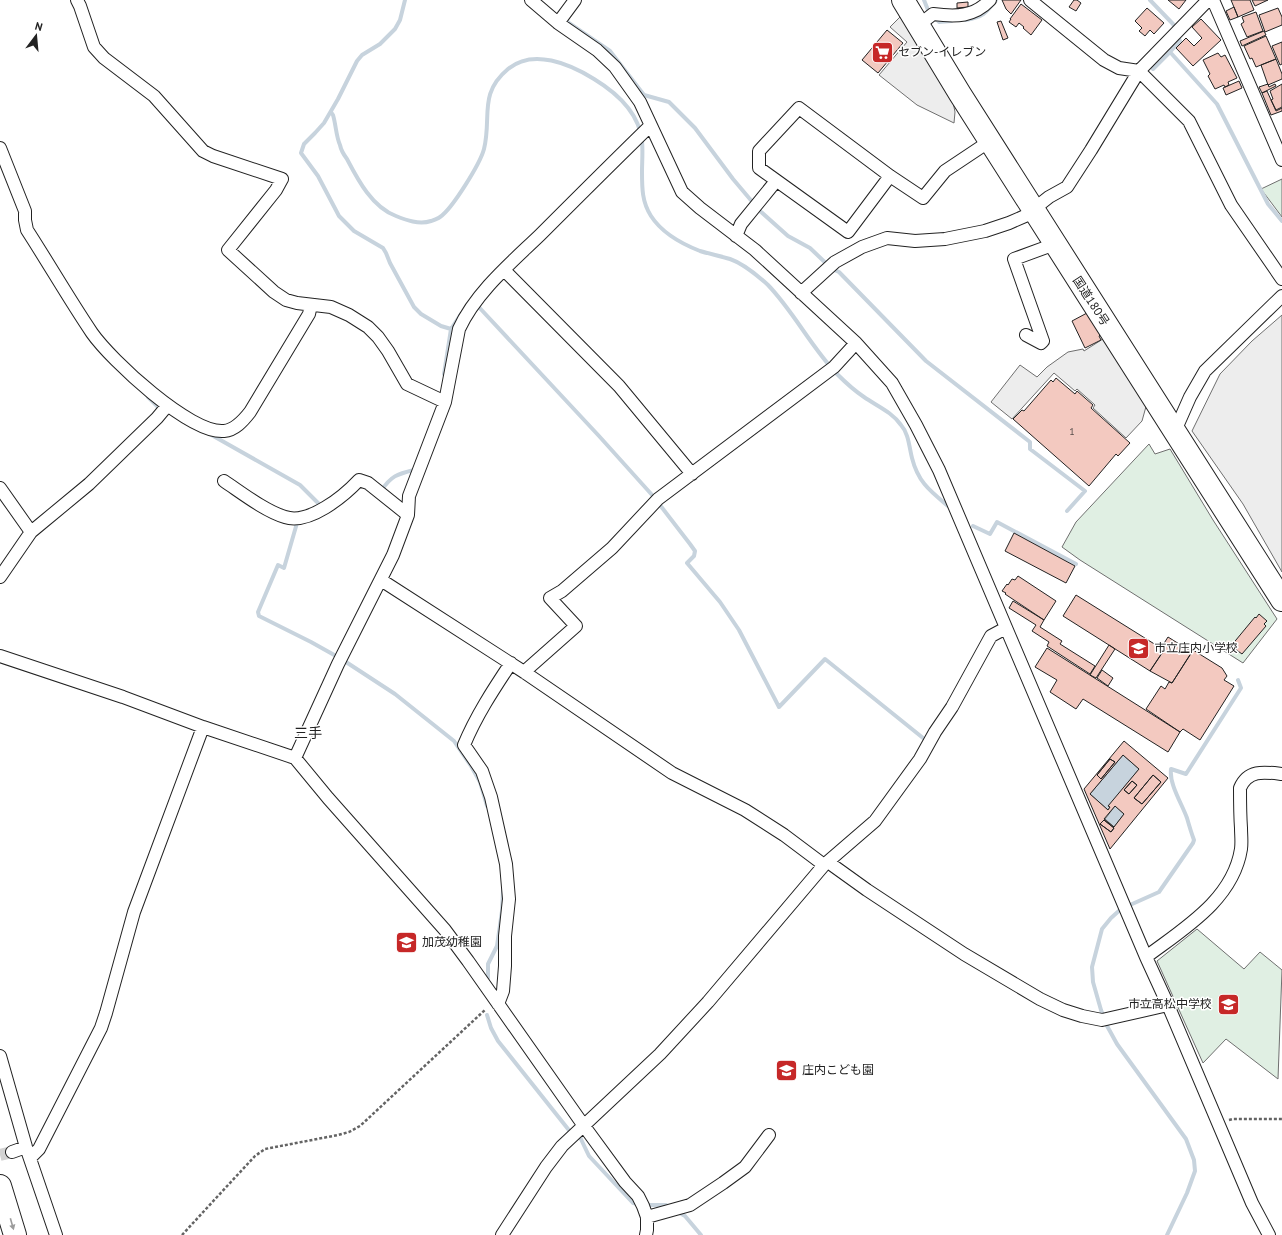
<svg xmlns="http://www.w3.org/2000/svg" width="1282" height="1235" font-family="'PT Sans','Noto Sans JP',sans-serif">
<style>
.green{fill:#e0efe3;stroke:#6f6f6f}
.parking{fill:#ededed;stroke:#6f6f6f}
.water{fill:#c7d3dd;stroke:#6f6f6f}
.lines{fill:none;stroke-linecap:round;stroke-linejoin:round}
.stream{stroke:#c7d3dd;stroke-width:4}
.building{fill:#f3c9c0;stroke:#222;fill-rule:evenodd}
.street-tunnel{stroke:#d3d3d3;stroke-width:12;stroke-dasharray:12 6;stroke-linecap:butt}
.street-casing{stroke:#222;stroke-width:14}
.highway-casing{stroke:#222;stroke-width:24}
.path{stroke:#646464;stroke-width:2.5;stroke-dasharray:3 2;stroke-linecap:butt}
.street{stroke:#fff;stroke-width:12}
.highway{stroke:#fff;stroke-width:22}
.oneway{fill:#9c9c9c}
.labels{text-anchor:middle;stroke-width:3;stroke-linejoin:round;paint-order:stroke}
.number-label{font-size:10px;fill:#564c4a}
.poi-label{font-size:12px;fill:#222;stroke:#fff;text-anchor:start}
.street-label{font-size:12px;fill:#222;stroke:#fff}
.quarter-label{font-size:14px;fill:#222;stroke:#fff}
</style>
<rect width="100%" height="100%" fill="#fff"/>
<path class="green" d="M1282,179V217L1261,189Z
M1149,444L1155,454L1170,449L1213,520L1277,619L1243,663L1080,560L1062,547L1076,522Z
M1197,929L1244,969L1260,952L1282,970L1278,1079L1226,1039L1203,1063L1157,961Z"/>
<path class="parking" d="M901,16L951,92L955,112L954,123L917,105L879,75L907,42L890,27Z
M1282,315V572L1243,504L1192,431L1220,374L1252,341Z
M1106,337L1147,403L1142,421L1126,438L1093,408L1095,405L1077,389L1075,391L1054,373L1012,419L991,402L1020,365L1037,377L1047,367L1068,352L1083,349L1084,351Z"/>
<path class="water" d="M1123,755L1139,769L1109,806L1110,807L1108,810L1090,794Z
M1115,806L1124,814L1114,827L1105,819Z"/>
<g class="lines">
<path class="stream" d="M405,0L400,20L395,29L380,44L362,55L357,61L338,99L324,123L315,133L304,144L301,153L318,176L339,216L354,231L383,248L386,253L390,263L414,307L421,314L441,326L451,329L461,314
M924,0L928,10L939,22L951,21
M1150,0L1173,24L1180,41L1170,52L1217,104L1268,204L1282,221
M563,19L610,51L644,95L669,102L695,128L733,179L760,211L788,236L810,248L832,269L839,272L926,361L1030,442V449L1085,491L1067,511
M966,20C983,17 986,13 996,0
M1153,69L1170,52
M331,112L333,115C336,125 336,136 340,145C341,150 344,155 347,159C358,180 372,207 396,216C406,220 419,225 431,221C432,221 439,218 440,217C452,209 480,164 484,149C492,117 478,94 508,69C533,48 570,64 594,79C617,93 639,112 642,141C643,151 642,162 642,172C642,188 642,202 651,216C662,233 682,244 700,251C710,254 720,256 730,259C744,264 757,275 768,285C794,312 811,347 837,374C845,382 855,391 864,397C877,406 892,412 901,425C909,434 909,447 912,458C918,482 930,491 948,506
M476,304L599,436L653,496L690,544L695,551L694,556L687,563L720,602L739,630L779,707L825,659L928,742
M444,374L451,329
M148,397L159,408L163,409
M208,433L300,485L322,507
M381,491C391,476 397,474 414,470L415,468
M301,521L297,523L284,568L278,565L258,612L259,616L311,642L336,656
M973,526L990,534L997,522L1076,564
M346,662L395,694L454,741L471,766L480,782L487,806
M488,978V964L497,946L502,911L503,891
M487,1015L491,1028L498,1041L572,1134
M579,1135L589,1156L633,1203L639,1204
M646,1205H666L670,1207
M678,1212L685,1216L701,1235
M1167,1235L1187,1193L1195,1171L1194,1160L1186,1139L1117,1044L1106,1024L1101,1010L1093,982L1092,967L1102,929L1111,918L1121,909L1159,892L1193,843L1194,840C1191,832 1189,825 1187,818C1182,804 1169,784 1171,769L1186,774L1241,688L1238,680"/>
</g>
<path class="building" d="M1002,0H1021L1011,14L1006,9Z
M1074,0H1077L1081,3L1076,11L1069,7Z
M1168,0H1186L1179,9Z
M1231,0H1250L1254,10L1238,17Z
M1252,0H1268L1255,6Z
M968,2V7L957,8V3Z
M1021,4L1042,20L1031,35L1023,28L1024,27L1019,23L1016,27L1009,22L1011,19H1010Z
M1234,7L1238,17L1230,20L1226,11Z
M1147,8L1164,23L1154,34L1150,30L1145,36L1139,31L1142,28L1135,21Z
M1278,8L1282,17V25L1265,32L1259,15Z
M1256,12L1263,31L1247,37L1241,24L1244,22L1242,17Z
M1201,19L1221,40L1193,66L1176,48L1186,38L1194,46L1202,38L1192,27Z
M1001,21L1008,38L1003,40L997,22Z
M887,30L903,43L878,73L862,60Z
M1264,31L1266,35L1242,46L1240,41Z
M1266,36L1276,59L1256,67L1252,58L1250,59L1244,46Z
M1282,42V64L1280,65L1272,46Z
M1218,53L1221,57L1225,55L1237,78L1228,82L1229,85L1225,87L1224,85L1215,89L1208,76L1210,74L1203,60Z
M1276,59L1282,74V79L1268,85L1261,65Z
M1239,81L1242,88L1226,95L1223,88Z
M1268,84L1269,87L1275,84L1276,86L1262,93L1259,87Z
M1282,84V107L1276,110L1271,100L1273,99L1270,91Z
M1267,91L1276,111L1282,108V111L1271,115L1262,93Z
M1087,313L1090,319L1092,317L1101,334L1099,336L1101,340L1085,348L1072,321Z
M1056,378L1075,394L1077,391L1093,405L1091,408L1130,443L1118,456L1116,454L1089,486L1013,419L1022,410L1024,411L1051,380L1053,382Z
M1014,533L1075,566L1066,583L1005,551Z
M1018,576L1056,601L1044,620L1005,594L1006,593L1002,591L1007,584L1008,585L1012,579L1015,580Z
M1076,595L1164,650L1150,671L1063,616Z
M1013,601L1044,620L1040,627L1062,641L1060,644L1095,666L1090,674L1047,646L1049,642L1032,631L1036,625L1009,608Z
M1259,614L1267,621L1264,624L1266,626L1242,654L1231,646L1255,617L1256,618Z
M1168,637L1192,652L1172,683L1150,671L1164,650L1161,648Z
M1109,645L1115,649L1096,678L1090,675Z
M1047,648L1180,732L1168,752L1083,699L1076,709L1050,692L1057,680L1035,667Z
M1193,650L1222,668L1227,676L1224,680L1234,686L1200,740L1183,729L1180,732L1146,709L1161,686L1165,689L1169,682L1172,683Z
M1102,670L1113,678L1108,686L1097,678Z
M1124,741L1168,778L1110,849L1084,789ZM1123,755L1139,769L1108,806L1110,807L1108,810L1090,794ZM1110,759L1115,762L1101,779L1097,775ZM1153,775L1161,782L1142,804L1134,798ZM1132,781L1137,785L1129,794L1124,790ZM1115,806L1124,814L1114,827L1104,819ZM1104,820L1114,828L1111,832L1100,824Z
M1110,759L1115,762L1101,779L1097,775Z
M1153,775L1161,782L1142,804L1134,798Z
M1132,781L1137,785L1129,794L1124,790Z
M1104,820L1114,828L1111,832L1100,824Z"/>
<g class="lines">
<path class="street-tunnel" d="M0,1155L12,1152"/>
<defs>
<path id="street" d="M77,0L80,6L94,47L104,58L154,96L203,151L213,156L282,179L276,190L228,250L274,292L286,300L297,303L331,307L349,315L368,327L378,337L388,351L407,384L445,402
M531,0L558,23L597,50L615,67L640,102L682,192L700,208L755,250L856,343L892,383L916,425L939,470L1146,957L1168,1005L1252,1203L1269,1235
M1208,0L1139,71L1189,121L1231,205L1282,279
M1213,0L1282,160
M558,23L575,0
M919,25L933,14C956,17 974,17 990,0
M0,148L25,211V220L27,230C49,264 69,299 92,333C111,360 190,434 224,431C235,430 243,421 250,412L309,314L311,305
M890,176L848,232L759,168V151L799,108L890,176L923,198L945,171L990,141
M736,236L741,224L776,181
M504,270L619,386L692,474
M801,293L835,262L862,247L887,238L915,241L945,239L985,231L1009,223L1025,216L1049,197L1067,187L1091,150L1139,71L1119,68L1104,60L1030,0
M1026,335L1041,343L1043,341L1014,259L1055,244
M1175,431L1190,397L1205,371L1282,296
M224,481C242,493 265,511 285,517C309,525 344,496 359,480L368,483L408,515
M0,488L31,532
M0,577L31,532L89,484L157,418L167,406
M381,580L524,672L672,773L745,810L784,835L824,865
M0,656L123,697L203,727L295,758L328,798L445,930L468,961L584,1126L625,1182L638,1196L643,1206L647,1217V1230L646,1235
M524,672L576,626L550,598L562,591L612,548L658,499L834,367L856,343
M295,758L338,664L393,555L408,515L409,496L445,402L459,329C476,292 512,262 540,235C577,198 613,162 650,126
M828,862L867,890L964,954L1040,999L1063,1010L1082,1016L1102,1020L1168,1005
M1146,957C1183,929 1233,900 1241,849C1242,842 1241,835 1241,828C1240,814 1240,801 1240,788C1248,769 1265,772 1282,774
M498,1004L503,991L505,966V936L509,899L506,864L491,797L482,771L464,745C476,716 493,690 511,663
M0,1056L26,1147L56,1235
M12,1152L26,1147
M30,1158L39,1149L101,1028L106,1013L134,912L203,727
M647,1217L690,1205L723,1183L745,1167L769,1135
M502,1235L546,1167L562,1146L660,1054L708,1002L824,865L875,821L920,759L935,732L952,707L991,636L1006,628"/>
<path id="highway" d="M903,0L960,94L1282,600
M0,1186L15,1235"/>
</defs>
<use href="#street" class="street-casing"/>
<use href="#highway" class="highway-casing"/>
<path class="path" d="M1229,1120L1233,1119H1282
M182,1235L217,1197L255,1156L265,1149L338,1135L349,1132L360,1126L486,1009"/>
<use href="#street" class="street"/>
<use href="#highway" class="highway"/>
</g>
<defs><path id="oneway-solid" d="M-6-.8H1V-3.2L6.5 0L1 3.2V.8H-6Z"/></defs>
<use class="oneway" href="#oneway-solid" transform="translate(12 1224) rotate(74)"/>
<defs>
<symbol id="supermarket-square" viewBox="-11 -11 22 22"><rect x="-9" y="-9" width="18" height="18" rx="4" fill="#c62828" stroke="#fff"/><path d="M-6-5.5h2.5l.6 2H6L4.5 2H-2.5L-4.4-4H-6ZM-1.5 3.2a1.3 1.3 0 1 0 .1 0ZM3 3.2a1.3 1.3 0 1 0 .1 0Z" fill="#fff"/></symbol>
<symbol id="school-square" viewBox="-11 -11 22 22"><rect x="-9" y="-9" width="18" height="18" rx="4" fill="#c62828" stroke="#fff"/><path d="M0-5L7-2L0 1L-7-2ZM-4 1L0 2.5L4 1V4Q0 6-4 4Z" fill="#fff"/></symbol>
</defs>
<g fill-rule="evenodd">
<use href="#supermarket-square" x="870" y="40" width="25" height="25"/>
<use href="#school-square" x="1126" y="636" width="25" height="25"/>
<use href="#school-square" x="394" y="930" width="25" height="25"/>
<use href="#school-square" x="1216" y="992" width="25" height="25"/>
<use href="#school-square" x="774" y="1058" width="25" height="25"/>
</g>
<g class="labels">
<g class="number-label">
<text x="1072" y="435">1</text>
</g>
<g class="poi-label">
<text x="898" y="56">セブン-イレブン</text>
<text x="1154" y="652">市立庄内小学校</text>
<text x="422" y="946">加茂幼稚園</text>
<text x="1212" y="1008" text-anchor="end">市立高松中学校</text>
<text x="802" y="1074">庄内こども園</text>
</g>
<g class="street-label">
<text transform="translate(1091 301) rotate(57)" y="4">国道180号</text>
</g>
<g class="quarter-label">
<text x="308" y="738">三手</text>
</g>
</g>
<g transform="translate(36 36) rotate(16)" stroke="#ffffff" stroke-width="3" paint-order="stroke">
<path d="M0-3L7 15L0 10L-7 15Z" fill="#222222"/>
<text y="-6" font-size="11" font-weight="bold" text-anchor="middle" fill="#222222">N</text>
</g>
</svg>
